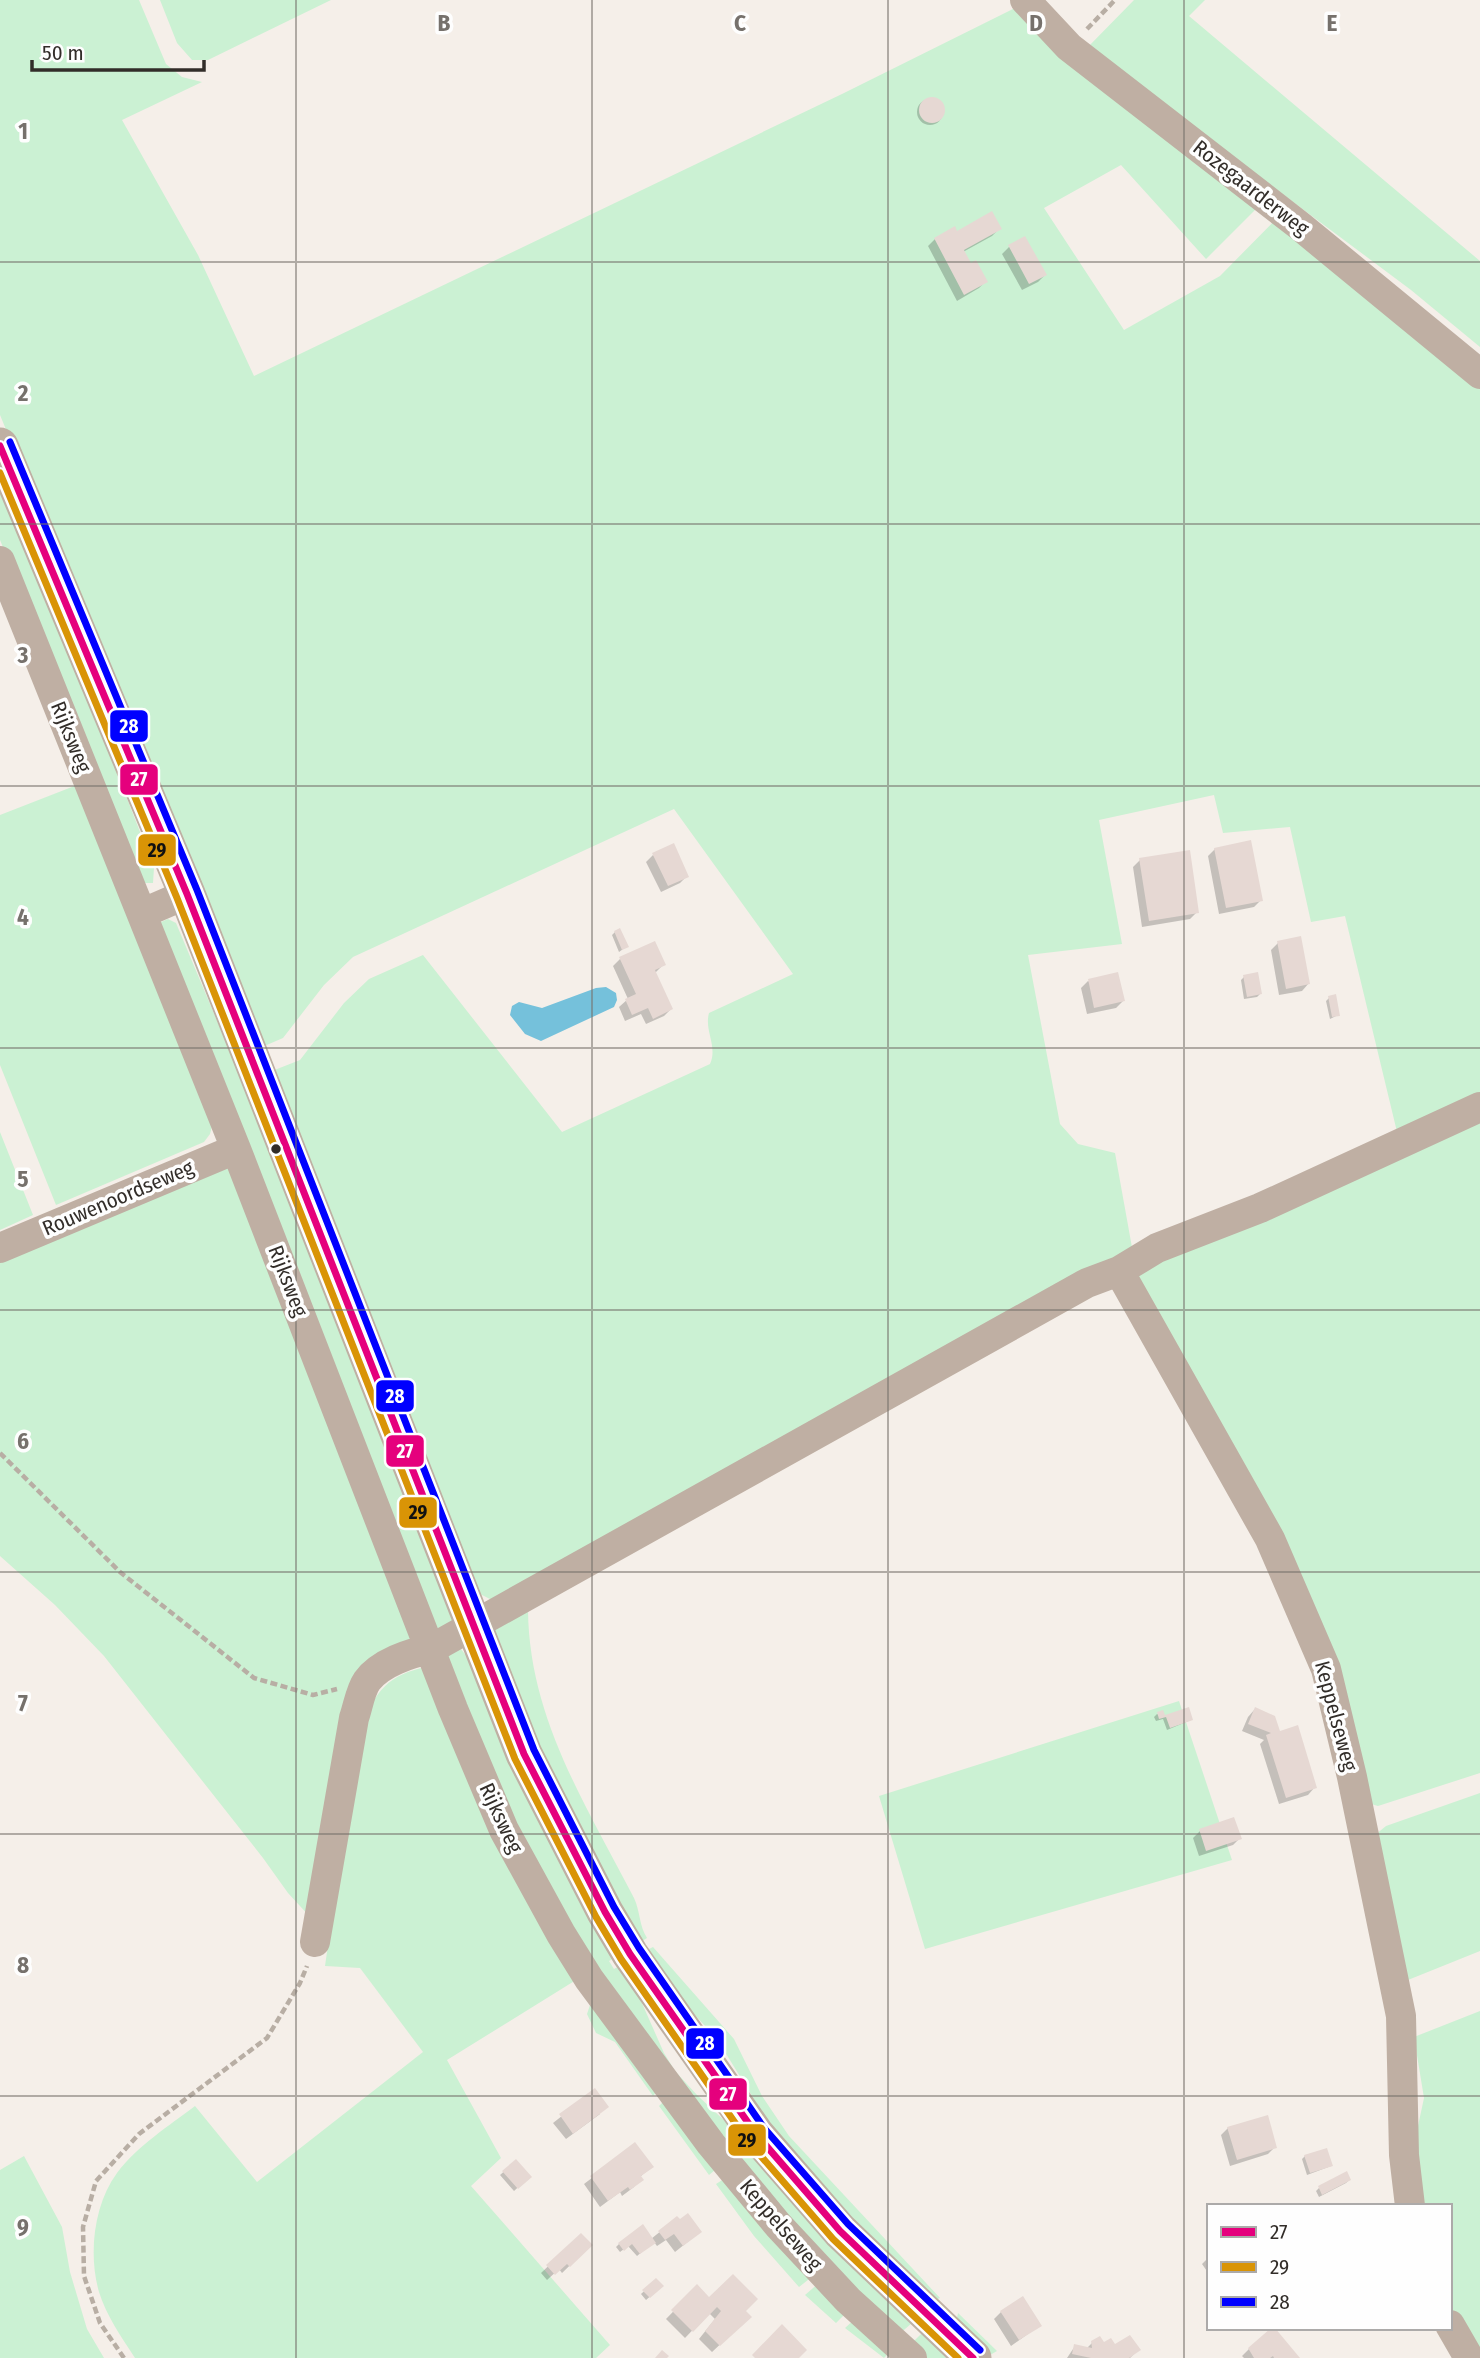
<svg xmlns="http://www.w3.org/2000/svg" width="1480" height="2358" font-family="'Fira Sans Condensed',sans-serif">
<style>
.green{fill:#cbf1d3}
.water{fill:#75c1db}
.shadow{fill:#0003}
.building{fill:#e6d8d3}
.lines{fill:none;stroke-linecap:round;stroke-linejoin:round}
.path{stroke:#b8aea4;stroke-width:4.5;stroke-dasharray:7 3.5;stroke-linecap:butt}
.minor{stroke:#bfafa3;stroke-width:30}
.major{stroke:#bfb0a3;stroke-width:37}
.bus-1-casing{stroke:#fefefe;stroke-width:12}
.bus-2-casing{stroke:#fefefe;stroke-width:12}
.bus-3-casing{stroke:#fefefe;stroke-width:12}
.bus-1{stroke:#e5007d;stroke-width:7}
.bus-2{stroke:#d99406;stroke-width:7}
.bus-3{stroke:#00f;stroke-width:7}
.grid{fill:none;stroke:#76716c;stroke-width:2;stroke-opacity:0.55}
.bus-dot{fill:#322d29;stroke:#fefefe;stroke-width:2.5}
.labels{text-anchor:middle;stroke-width:7;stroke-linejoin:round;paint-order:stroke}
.street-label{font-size:21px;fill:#322d29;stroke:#fefefe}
.grid-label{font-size:23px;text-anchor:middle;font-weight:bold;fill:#76716c;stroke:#fefefe;stroke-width:7;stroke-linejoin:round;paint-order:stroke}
.line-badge{stroke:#fefefe;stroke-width:2.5}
.badge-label{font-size:19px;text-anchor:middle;font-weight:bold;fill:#fff}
.pale-badge-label{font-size:19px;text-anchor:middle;font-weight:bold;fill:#111}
</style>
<rect width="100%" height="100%" fill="#f5efe9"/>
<path class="green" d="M0,0H139L166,64L182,77L202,82L122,120L198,255L254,376L842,94L1017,7L1266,199L1206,259L1121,165L1044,208L1124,330L1220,276L1283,212L1480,369V1099L1398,1136L1345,916L1311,922L1290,827L1223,833L1214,795L1099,820L1122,944L1028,955L1060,1124L1078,1144L1115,1153L1133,1253L492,1600L480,1594L272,1071L300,1060L344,1003L369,979L423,955L562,1132L710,1064C718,1046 704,1031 709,1013L793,974L674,809L353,957L324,985L283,1038L262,1047L0,415Z
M160,0H331L208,60H192L177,43Z
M1134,0H1205L1189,16L1480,261V347L1411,290L1087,48Z
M0,483L57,618L154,868L153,883H141L0,540Z
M77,785L213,1122L210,1134L204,1142L56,1205L0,1065V815Z
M168,919L176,923L317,1259L459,1617L433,1637L160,933L161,922Z
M1480,1117V1773L1378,1806L1371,1804L1343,1699L1136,1284L1139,1270Z
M0,1132L33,1215L0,1230Z
M228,1160L417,1638L387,1649L312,1919L288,1893L263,1858L104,1656L55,1605L0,1556V1256Z
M528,1610C529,1718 586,1805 634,1898C640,1910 639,1926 647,1938L639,1943L544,1762L492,1632Z
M461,1649L473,1665L616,1957L609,1961L614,1969L621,1965L641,2001L664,2053L675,2071L697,2095L728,2124L912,2323L897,2336L828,2268L681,2092L539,1877L445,1655Z
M430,1666L658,2090L653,2096L615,2042L596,2033L587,2014L591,2002L576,1980L447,2060L501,2158L471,2186L610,2345L596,2358H135C122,2338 106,2315 99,2292C88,2254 94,2204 117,2173C137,2146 169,2126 195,2106L257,2182L423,2052L360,1968L325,1966L359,1730C377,1690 386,1675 430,1666Z
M1179,1701L1232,1860L925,1949L879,1796Z
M1480,1793V1951L1403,1982L1375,1835L1386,1826Z
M653,1947L734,2039L762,2096L789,2136L940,2298L931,2302L781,2143L717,2039L683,2002L645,1951Z
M1480,2011V2358L1450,2313V2206H1412V2154L1424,2098L1414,2037Z
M664,2101L715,2170L709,2175L659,2106Z
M24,2156L62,2227L70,2272L87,2329L104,2358H0V2170Z
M727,2177L813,2276L799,2287L754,2236L716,2184Z
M820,2282L848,2311L836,2323L805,2295Z
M958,2313L997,2351L990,2355L956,2323Z
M856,2318L888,2354L884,2358L845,2328Z
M923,2332L951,2358H923L909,2346Z"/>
<path class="water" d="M606,987L616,993L617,1000L614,1007L541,1041L525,1034L510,1015L512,1006L519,1002L542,1008L596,988Z"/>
<path class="shadow" d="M917 112a13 13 0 1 1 26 0a13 13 0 1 1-26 0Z
M999,229L992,236L963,252L971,265L986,281L979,288L957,301L928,246L935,239L957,233Z
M1025,238L1045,275L1038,282L1022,290L1002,254L1009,247Z
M1215,849L1261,900L1254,907L1219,914L1208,856Z
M653,855L687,876L680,883L661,892L646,862Z
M1140,860L1197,912L1190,919L1142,927L1133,867Z
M615,932L626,947L619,952L612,935Z
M1278,943L1309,983L1302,991L1279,995L1271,950Z
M620,959L663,965L655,973L671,1009L664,1016L646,1024L641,1014L625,1021L619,1007L628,999L613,966Z
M1244,977L1260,994L1257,997L1244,999L1241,980Z
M1088,981L1123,1001L1116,1008L1087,1014L1081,988Z
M1329,998L1338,1015L1330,1019L1326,1001Z
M1187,1709L1191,1720L1167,1730L1163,1719L1156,1721L1154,1717L1157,1714L1164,1717Z
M1255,1709L1279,1733L1315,1787L1308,1795L1279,1804L1260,1744L1264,1740L1242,1731L1248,1717Z
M1200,1831L1240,1838L1233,1845L1199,1856L1193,1838Z
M595,2090L600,2114L566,2139L553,2123Z
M1228,2128L1275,2147L1268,2154L1230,2166L1221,2135Z
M635,2145L651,2167L640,2177L634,2187L622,2196L620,2192L600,2207L584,2184Z
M1305,2156L1331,2166L1307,2175L1302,2159Z
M516,2161L529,2177L514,2191L500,2175Z
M1346,2173L1349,2180L1346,2183L1319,2197L1316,2191L1319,2188Z
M677,2218L700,2232L675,2252L666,2240L657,2246L654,2242L637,2256L628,2246L620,2252L616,2247L619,2244L651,2239Z
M581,2235L591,2245L562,2273L559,2269L547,2280L541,2273Z
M1209,2257V2274L1202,2264Z
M656,2280L662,2286L646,2300L641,2294Z
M697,2287L709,2299L743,2311L742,2324L712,2352L699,2339L715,2319L709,2313L685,2338L666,2319Z
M1001,2312L1039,2326L1011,2346L994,2319Z
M1093,2342L1104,2345L1138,2350L1130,2358H1067L1075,2346L1086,2349Z
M1249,2349L1298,2358H1244L1242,2356Z"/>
<path class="building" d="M919 110a13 13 0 1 1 26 0a13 13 0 1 1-26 0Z
M992,211L1002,229L964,250L971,263L976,260L988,282L964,295L934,238L955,226L957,231Z
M1025,236L1047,275L1029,284L1008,245Z
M1251,840L1263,901L1226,908L1214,848Z
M674,843L689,877L668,886L652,853Z
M1190,850L1199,913L1149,921L1139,858Z
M620,928L629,947L622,950L614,931Z
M1301,936L1310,984L1286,989L1277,941Z
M655,941L666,965L655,970L673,1009L653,1019L648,1008L632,1015L625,999L636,994L619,957Z
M1118,972L1125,1001L1094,1008L1088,979Z
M1258,972L1262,994L1247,997L1243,975Z
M1336,994L1340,1016L1332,1017L1328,996Z
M1189,1707L1193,1720L1170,1728L1166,1717L1159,1719L1157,1712L1163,1710L1165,1715Z
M1255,1707L1275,1716L1280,1731L1298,1725L1317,1788L1286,1798L1266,1735L1271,1733L1248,1724Z
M1234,1817L1242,1839L1206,1851L1199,1829Z
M595,2088L609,2107L573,2134L559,2114Z
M1268,2115L1277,2148L1237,2160L1227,2127Z
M635,2142L654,2167L641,2176L644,2180L630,2190L628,2187L608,2201L590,2176Z
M1327,2148L1333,2166L1310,2173L1304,2155Z
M516,2159L532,2177L518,2189L502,2171Z
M1347,2171L1351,2180L1322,2195L1318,2186Z
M688,2213L702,2232L683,2246L674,2234L665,2240L658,2231L677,2216L680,2219Z
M643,2224L656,2243L640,2254L632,2244L624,2251L618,2243Z
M581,2233L593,2245L570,2267L567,2264L555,2275L546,2265Z
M733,2274L758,2299L746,2311L752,2317L720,2346L705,2331L721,2311L717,2307L693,2332L671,2310L697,2284L709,2297Z
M656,2278L664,2286L650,2298L642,2290Z
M1023,2296L1042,2326L1019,2340L1000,2311Z
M782,2324L807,2350L799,2358H755L752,2355Z
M1271,2328H1275L1300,2358H1274L1273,2356L1270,2358H1254L1248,2348Z
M1130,2335L1141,2350L1129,2358H1091L1072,2354L1074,2344L1092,2348L1091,2341L1100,2336L1104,2342L1111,2338L1115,2344Z
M662,2350L669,2356L667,2358H655Z"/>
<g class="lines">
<path class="path" d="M1087,29L1115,0
M0,1453L120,1572L254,1678L313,1695L337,1689
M124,2358L100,2323L84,2276L83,2227L96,2181L139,2134L267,2038L300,1983L307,1966"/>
<path class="minor" d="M1025,0L1069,47L1300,226L1480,374
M0,561L236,1149L453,1709L504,1830L561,1934L589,1979L711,2144L778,2225L848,2300L912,2358
M143,913L187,894
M0,1248L236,1149
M1119,1271L1270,1539L1326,1669L1352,1777L1401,2016L1404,2155L1410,2206
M315,1942L354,1718C358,1707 360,1691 367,1681C380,1663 410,1653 431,1649L1087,1283L1119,1271L1157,1248L1260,1208L1480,1107
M1450,2325L1469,2358"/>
<path class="major" d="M0,446L187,894L524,1754L605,1912L630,1954L756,2134L840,2231L973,2358"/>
<defs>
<path id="bus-1" d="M0,446L187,894L524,1754L605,1912L630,1954L756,2134L840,2231L973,2358"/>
<path id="bus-2" d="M0,473L177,898L515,1759L596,1917L621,1959L747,2140L833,2239L958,2358"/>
<path id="bus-3" d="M10,442L197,890L534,1750L614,1907L639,1948L764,2128L848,2224L980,2350"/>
</defs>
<use href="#bus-1" class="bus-1-casing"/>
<use href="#bus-2" class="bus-2-casing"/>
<use href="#bus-3" class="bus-3-casing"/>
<use href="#bus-1" class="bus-1"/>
<use href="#bus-2" class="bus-2"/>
<use href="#bus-3" class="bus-3"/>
</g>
<path class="grid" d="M296,0V2358M592,0V2358M888,0V2358M1184,0V2358M0,262H1480M0,524H1480M0,786H1480M0,1048H1480M0,1310H1480M0,1572H1480M0,1834H1480M0,2096H1480"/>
<circle class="bus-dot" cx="276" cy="1149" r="6"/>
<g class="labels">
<g class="street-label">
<text transform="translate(1251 188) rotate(38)" y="7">Rozegaarderweg</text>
<text transform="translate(71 737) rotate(68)" y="7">Rijksweg</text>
<text transform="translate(118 1198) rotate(-23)" y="7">Rouwenoordseweg</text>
<text transform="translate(288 1281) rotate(69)" y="7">Rijksweg</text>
<text transform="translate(1336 1716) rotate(75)" y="7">Keppelseweg</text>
<text transform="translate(501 1818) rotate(65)" y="7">Rijksweg</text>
<text transform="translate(781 2225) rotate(49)" y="7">Keppelseweg</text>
</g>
</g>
<g class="grid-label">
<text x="444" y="31">B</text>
<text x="740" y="31">C</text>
<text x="1036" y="31">D</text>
<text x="1332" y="31">E</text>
<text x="23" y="139">1</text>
<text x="23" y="401">2</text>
<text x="23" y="663">3</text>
<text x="23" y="925">4</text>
<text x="23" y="1187">5</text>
<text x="23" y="1449">6</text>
<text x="23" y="1711">7</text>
<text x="23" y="1973">8</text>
<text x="23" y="2235">9</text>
</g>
<g class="line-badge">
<rect x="109" y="709" width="40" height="34" rx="7" fill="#00f"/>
<rect x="119" y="763" width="40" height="33" rx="7" fill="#e5007d"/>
<rect x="137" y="833" width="40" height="34" rx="7" fill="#d99406"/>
<rect x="375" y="1379" width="40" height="34" rx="7" fill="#00f"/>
<rect x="385" y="1434" width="40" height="34" rx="7" fill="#e5007d"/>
<rect x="398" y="1496" width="40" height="33" rx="7" fill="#d99406"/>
<rect x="685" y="2027" width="40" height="33" rx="7" fill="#00f"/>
<rect x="708" y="2077" width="40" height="34" rx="7" fill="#e5007d"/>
<rect x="727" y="2123" width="40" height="34" rx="7" fill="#d99406"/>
</g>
<g class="badge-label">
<text x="129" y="733">28</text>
<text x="139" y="786">27</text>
<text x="395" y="1403">28</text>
<text x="405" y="1458">27</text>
<text x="705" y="2050">28</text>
<text x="728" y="2101">27</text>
</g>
<g class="pale-badge-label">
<text x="157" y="857">29</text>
<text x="418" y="1519">29</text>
<text x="747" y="2147">29</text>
</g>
<rect x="1207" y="2204" width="245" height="126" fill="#fefefe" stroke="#acaaa9" stroke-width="2"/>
<rect x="1221" y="2227" width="35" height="10" fill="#e5007d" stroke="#acaaa9" stroke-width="2"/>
<text x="1270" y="2239" font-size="21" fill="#322d29">27</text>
<rect x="1221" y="2262" width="35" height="10" fill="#d99406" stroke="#acaaa9" stroke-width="2"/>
<text x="1270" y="2274" font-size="21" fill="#322d29">29</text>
<rect x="1221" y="2297" width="35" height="10" fill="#0000ff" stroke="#acaaa9" stroke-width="2"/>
<text x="1270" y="2309" font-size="21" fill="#322d29">28</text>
<path d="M32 60v10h172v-10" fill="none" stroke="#322d29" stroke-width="3.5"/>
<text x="42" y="60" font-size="21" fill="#322d29" stroke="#fefefe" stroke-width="5" paint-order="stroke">50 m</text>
</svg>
